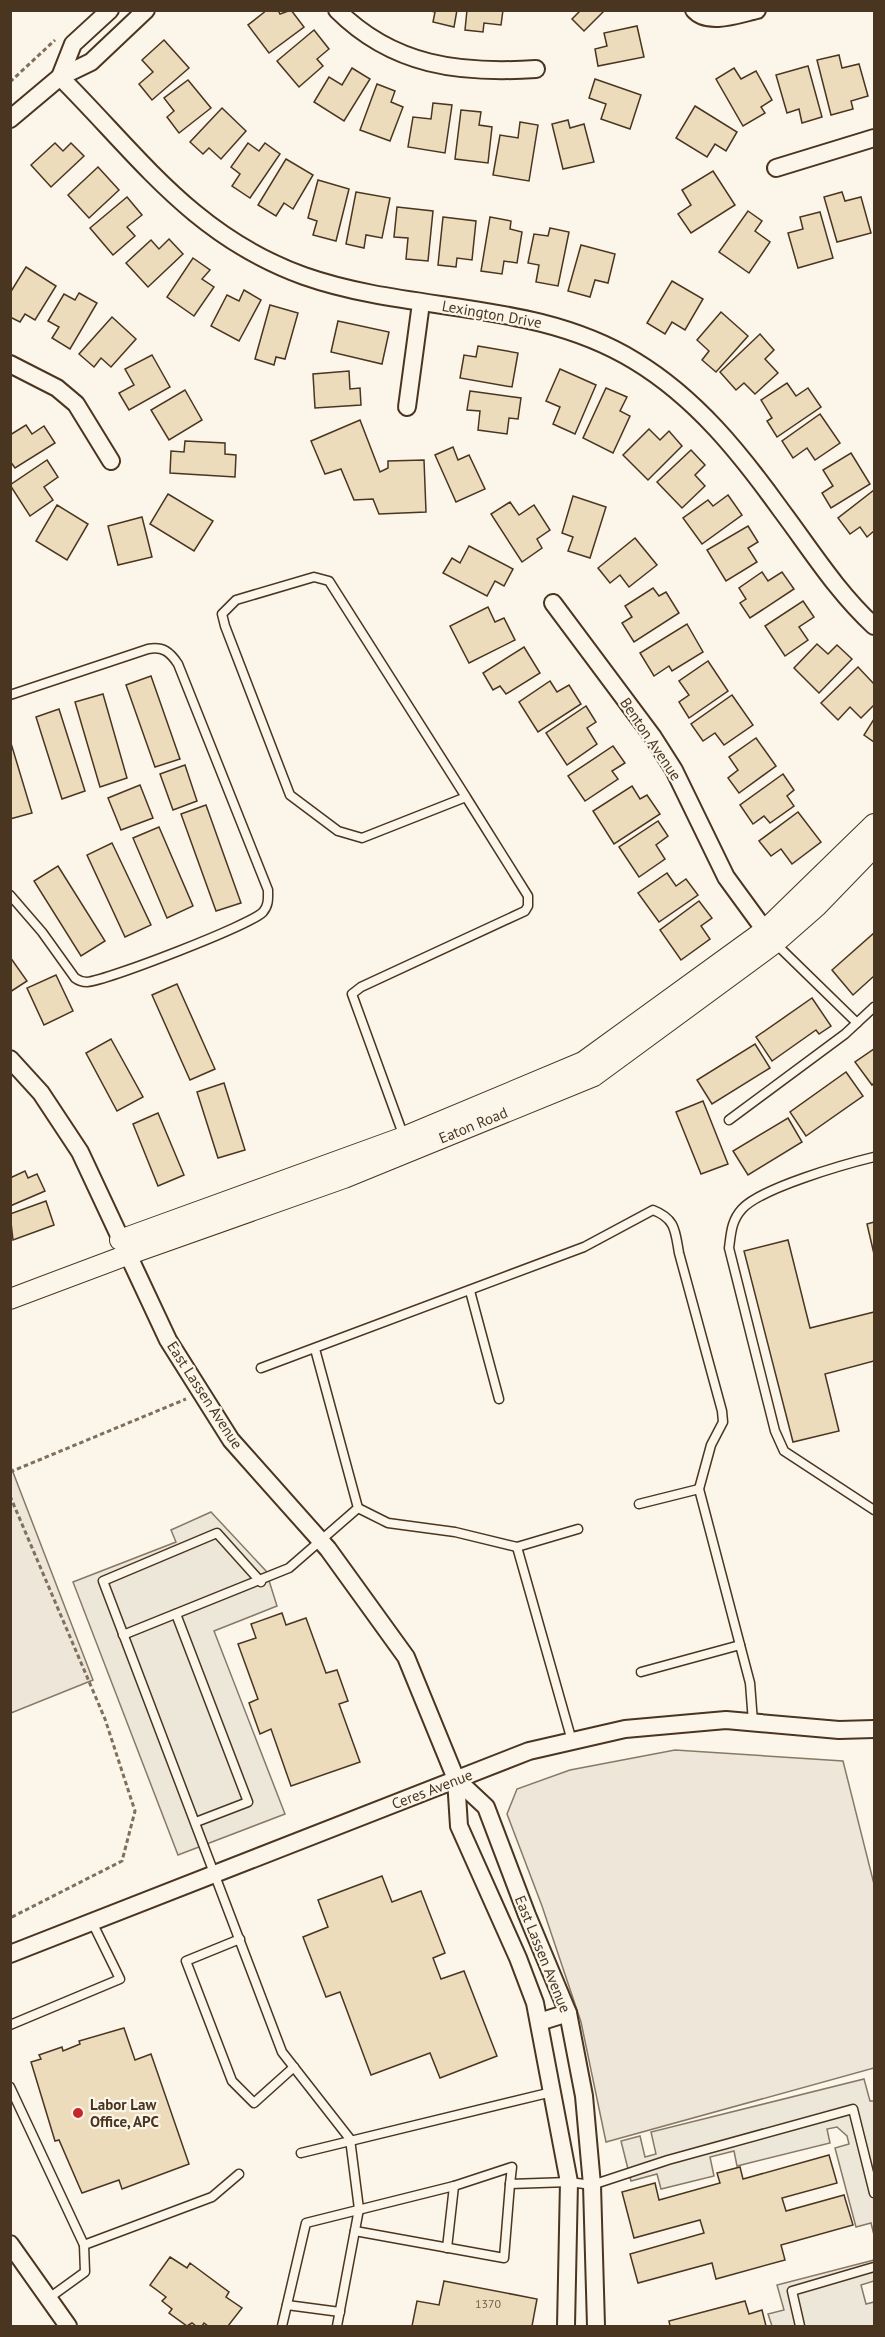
<svg xmlns="http://www.w3.org/2000/svg" width="885" height="2337" font-family="'PT Sans',sans-serif">
<rect width="100%" height="100%" fill="#fbf6e9"/>
<g fill="#ede6d9" stroke="#887966" stroke-width="1.5">
<polygon points="11,1467 93,1680 11,1713 10,1713"/>
<polygon points="675,1750 843,1761 874,1884 874,2068 606,2142 581,2022 542,1906 507,1814 517,1789 570,1770"/>
</g>
<g fill="#ede7d9" stroke="#887966" stroke-width="1.5">
<polygon points="211,1512 266,1571 277,1606 214,1631 285,1814 178,1855 73,1582 176,1542 171,1530"/>
<polygon points="864,2079 870,2101 874,2101 874,2235 871,2223 856,2227 835,2148 849,2144 847,2136 837,2127 827,2129 830,2143 737,2166 734,2151 710,2157 714,2176 661,2189 657,2174 631,2181 621,2141 640,2136 645,2157 656,2154 651,2132"/>
<polygon points="874,2260 874,2281 861,2285 866,2304 874,2302 874,2326 772,2326 768,2314 784,2310 777,2285"/>
</g>
<g fill="#ecdcbc" stroke="#4a3520" stroke-width="1.5">
<polygon points="267,10 278,10 280,14 291,10 304,27 269,53 248,25"/>
<polygon points="427,10 457,10 454,27 433,22 435,12"/>
<polygon points="467,10 503,10 501,25 484,23 483,32 465,30"/>
<polygon points="581,10 605,10 584,31 572,19"/>
<polygon points="637,26 644,57 598,66 595,49 607,46 604,33"/>
<polygon points="314,30 329,49 317,59 323,66 299,87 277,61"/>
<polygon points="164,40 189,68 152,100 139,84 153,72 142,60"/>
<polygon points="839,55 842,68 859,64 868,96 851,101 853,109 831,115 817,60"/>
<polygon points="808,66 822,117 802,123 799,109 787,113 776,75"/>
<polygon points="352,68 370,79 344,121 314,102 329,77 342,85"/>
<polygon points="734,68 741,79 756,71 772,100 761,107 765,113 743,126 716,79"/>
<polygon points="595,79 641,95 630,129 601,119 606,104 589,98"/>
<polygon points="188,80 211,108 179,133 167,117 174,111 164,98"/>
<polygon points="377,84 395,91 391,102 403,107 390,141 360,130"/>
<polygon points="433,103 452,105 445,153 408,147 413,117 431,119"/>
<polygon points="695,106 737,132 726,151 715,144 707,157 676,138"/>
<polygon points="222,108 246,131 221,159 209,148 203,154 190,142"/>
<polygon points="461,110 481,112 479,125 492,127 488,163 455,159"/>
<polygon points="568,120 570,128 584,124 594,162 563,169 552,124"/>
<polygon points="520,122 538,125 529,181 493,175 500,135 518,138"/>
<polygon points="55,143 63,151 71,143 84,156 51,187 31,165"/>
<polygon points="248,143 259,151 265,143 280,154 250,198 232,186 240,174 231,167"/>
<polygon points="286,159 313,175 293,209 284,203 276,216 258,205"/>
<polygon points="98,167 119,190 89,218 68,195"/>
<polygon points="713,171 735,205 691,233 678,214 691,205 682,190"/>
<polygon points="318,180 349,189 336,241 313,235 317,221 308,218"/>
<polygon points="356,192 390,198 382,238 366,235 364,248 346,244"/>
<polygon points="842,192 845,201 861,197 871,233 837,242 824,197"/>
<polygon points="127,197 142,215 127,227 135,236 113,255 90,228"/>
<polygon points="397,207 433,211 428,261 406,259 408,238 394,237"/>
<polygon points="748,211 762,221 755,231 770,242 749,273 719,252"/>
<polygon points="820,212 833,258 798,268 788,233 803,229 800,217"/>
<polygon points="443,217 476,221 472,260 457,258 456,267 438,265"/>
<polygon points="490,217 511,221 510,229 522,232 517,263 504,261 502,274 481,271"/>
<polygon points="550,228 569,232 558,286 536,282 539,265 528,263 534,234 548,236"/>
<polygon points="169,239 183,254 148,287 126,263 151,240 159,249"/>
<polygon points="581,245 615,254 608,283 595,280 590,297 568,291"/>
<polygon points="193,258 210,270 202,279 214,287 194,316 167,297"/>
<polygon points="26,267 56,286 35,320 25,314 20,322 10,317 10,293"/>
<polygon points="672,281 703,299 685,330 672,322 665,334 647,323"/>
<polygon points="244,290 261,300 239,341 211,326 227,295 239,301"/>
<polygon points="79,293 97,303 70,349 52,338 59,327 48,321 64,294 75,300"/>
<polygon points="270,305 298,313 285,359 276,357 274,365 255,359"/>
<polygon points="721,312 748,336 716,372 702,360 709,351 697,340"/>
<polygon points="112,317 136,339 111,367 101,358 94,367 79,354"/>
<polygon points="338,321 389,332 382,364 331,352"/>
<polygon points="760,334 774,350 765,359 778,373 755,394 744,383 736,390 720,372"/>
<polygon points="478,346 518,353 512,387 460,378 464,355 476,357"/>
<polygon points="152,355 170,387 129,410 119,393 134,385 125,369"/>
<polygon points="560,369 596,385 575,434 553,424 560,407 546,401"/>
<polygon points="349,371 350,389 360,388 361,405 315,408 313,374"/>
<polygon points="787,383 796,396 808,388 821,407 777,437 767,421 772,418 761,400"/>
<polygon points="606,388 627,397 620,411 630,416 613,453 583,438"/>
<polygon points="185,390 202,420 169,440 151,410"/>
<polygon points="470,391 521,398 518,419 509,418 507,434 478,430 480,411 467,410"/>
<polygon points="820,414 840,443 815,460 807,448 793,458 782,441"/>
<polygon points="360,420 380,472 388,468 388,461 424,460 426,512 379,514 373,499 354,500 341,469 325,474 311,441"/>
<polygon points="26,425 32,434 44,426 55,443 15,468 10,461 10,435"/>
<polygon points="649,429 660,440 669,431 682,446 648,480 623,455"/>
<polygon points="185,441 225,443 225,454 236,455 235,477 170,473 171,451 184,452"/>
<polygon points="453,447 458,460 469,455 485,489 456,502 435,455"/>
<polygon points="691,450 705,465 695,475 705,486 682,508 657,482"/>
<polygon points="851,453 870,484 831,508 822,493 833,486 823,470"/>
<polygon points="47,460 58,477 44,487 53,500 30,516 10,485"/>
<polygon points="874,490 874,531 867,537 860,527 850,534 838,518"/>
<polygon points="168,494 213,521 194,551 150,524"/>
<polygon points="728,495 742,515 702,544 683,518 708,500 713,506"/>
<polygon points="573,496 606,507 590,558 568,551 573,537 562,533"/>
<polygon points="510,502 519,515 534,505 550,530 537,539 542,548 522,562 491,514"/>
<polygon points="57,505 88,524 67,560 36,541"/>
<polygon points="142,517 152,557 118,565 108,526"/>
<polygon points="748,526 758,542 748,548 757,562 726,581 707,550"/>
<polygon points="635,538 657,565 629,587 620,575 610,583 598,568"/>
<polygon points="469,546 513,569 504,586 495,581 487,596 443,573 452,558 460,563"/>
<polygon points="762,572 768,581 782,572 794,589 750,618 740,603 746,599 739,588"/>
<polygon points="653,588 659,596 666,592 679,613 634,642 622,623 632,617 625,606"/>
<polygon points="803,601 814,617 799,627 808,640 785,656 765,626"/>
<polygon points="488,607 495,622 504,618 515,640 469,663 450,626"/>
<polygon points="687,624 703,652 672,671 669,666 654,676 640,653"/>
<polygon points="817,644 828,654 837,645 852,659 819,693 794,668"/>
<polygon points="524,647 540,673 506,694 500,686 493,690 483,673"/>
<polygon points="708,661 728,691 689,718 679,702 689,695 679,681"/>
<polygon points="858,667 874,684 874,705 861,718 850,707 838,720 821,703"/>
<polygon points="151,676 180,759 155,767 126,685"/>
<polygon points="550,681 557,692 569,685 581,704 538,732 519,702"/>
<polygon points="103,694 127,778 100,787 75,702"/>
<polygon points="732,695 753,725 724,745 715,733 703,741 691,724"/>
<polygon points="586,706 596,722 587,728 597,744 567,765 546,733"/>
<polygon points="59,709 85,791 62,799 36,717"/>
<polygon points="874,719 874,742 864,735"/>
<polygon points="756,738 776,766 739,793 728,778 738,770 729,757"/>
<polygon points="10,740 32,813 10,819"/>
<polygon points="613,746 625,763 612,771 618,779 585,801 568,776"/>
<polygon points="185,765 197,801 173,810 160,774"/>
<polygon points="783,774 794,790 787,796 794,806 770,823 764,816 753,824 740,805"/>
<polygon points="140,785 153,818 121,830 108,798"/>
<polygon points="632,786 640,799 647,795 660,814 614,844 593,811"/>
<polygon points="206,805 241,903 216,911 181,814"/>
<polygon points="798,812 821,842 792,864 781,849 771,856 759,841"/>
<polygon points="658,821 668,836 656,845 665,859 639,877 619,847"/>
<polygon points="159,827 193,906 167,918 133,838"/>
<polygon points="112,843 151,925 125,937 87,855"/>
<polygon points="58,866 105,941 81,956 34,881"/>
<polygon points="667,873 676,886 686,879 698,895 659,922 638,893"/>
<polygon points="699,901 712,918 701,926 710,939 681,960 660,930"/>
<polygon points="874,933 874,976 853,995 832,970"/>
<polygon points="10,957 27,981 10,992"/>
<polygon points="56,975 73,1011 44,1025 27,988"/>
<polygon points="177,984 215,1069 190,1080 152,995"/>
<polygon points="812,998 831,1026 819,1034 816,1030 772,1061 756,1037"/>
<polygon points="111,1039 143,1097 117,1111 86,1053"/>
<polygon points="755,1044 770,1068 712,1104 697,1080"/>
<polygon points="874,1049 874,1083 872,1085 855,1062"/>
<polygon points="846,1072 863,1096 806,1136 790,1112"/>
<polygon points="224,1083 245,1150 218,1158 197,1092"/>
<polygon points="703,1101 728,1164 701,1174 676,1112"/>
<polygon points="158,1113 184,1175 158,1186 133,1124"/>
<polygon points="788,1118 802,1142 748,1175 733,1151"/>
<polygon points="25,1171 28,1178 37,1174 45,1191 10,1206 10,1178"/>
<polygon points="46,1201 54,1225 13,1240 10,1214"/>
<polygon points="874,1222 874,1254 867,1224"/>
<polygon points="788,1240 810,1328 874,1312 874,1361 825,1374 839,1431 793,1442 744,1251"/>
<polygon points="282,1613 286,1625 306,1618 326,1673 337,1670 348,1701 339,1704 360,1762 291,1786 271,1729 260,1734 249,1703 258,1699 238,1644 256,1638 251,1624"/>
<polygon points="382,1876 392,1902 421,1891 445,1953 433,1958 441,1979 464,1971 497,2056 440,2078 430,2053 371,2075 340,1992 326,1997 303,1937 328,1927 318,1900"/>
<polygon points="124,2028 135,2060 151,2054 189,2164 122,2189 119,2180 82,2193 59,2140 55,2141 31,2062 41,2059 39,2055 62,2047 63,2051 80,2044 79,2041"/>
<polygon points="829,2155 837,2183 782,2198 786,2211 844,2195 853,2225 781,2245 785,2260 716,2279 712,2263 638,2283 630,2254 704,2233 700,2220 634,2238 622,2192 655,2183 659,2200 720,2183 717,2173 740,2167 743,2179"/>
<polygon points="170,2257 187,2268 190,2263 229,2292 226,2297 242,2308 228,2326 208,2326 204,2323 202,2326 196,2326 192,2323 187,2326 169,2313 172,2309 162,2301 166,2297 150,2285"/>
<polygon points="444,2281 537,2299 532,2326 412,2326 417,2301 439,2305"/>
<polygon points="745,2301 749,2314 762,2310 766,2326 670,2326 669,2321"/>
</g>
<g fill="none" stroke-linecap="round" stroke-linejoin="round">
<g stroke="#4a3520" stroke-width="11">
<g id="service">
<path d="M10,695L148,649C163,646 170,652 178,664L268,890C268,898 269,905 263,912C251,925 108,980 87,982C82,982 79,981 75,978L42,932L10,895"/>
<polyline points="775,943 857,1023"/>
<polyline points="729,1120 845,1034 874,1007"/>
<polyline points="404,1137 352,994 361,987 525,911 528,906 528,896 466,797 362,838 338,831 290,795 225,626 222,614 236,600 314,577 329,581 466,797"/>
<path d="M874,1157C845,1164 761,1188 742,1209C731,1221 731,1234 729,1248L775,1431L784,1451L874,1510"/>
<polyline points="470,1291 499,1399"/>
<path d="M261,1368L584,1247L653,1210C676,1219 675,1231 679,1253L722,1411L723,1422L711,1445L699,1489L750,1683L753,1722"/>
<polyline points="639,1504 699,1489"/>
<polyline points="358,1508 388,1523 455,1532 517,1547 578,1529"/>
<polyline points="517,1547 572,1741"/>
<polyline points="261,1582 217,1533 103,1581 282,2052 350,2139 359,2209 337,2326"/>
<polyline points="176,1614 248,1802 196,1822"/>
<polyline points="123,1635 289,1568 358,1508 315,1349"/>
<polyline points="641,1672 740,1645"/>
<polyline points="240,1939 186,1961 232,2081 254,2103 294,2067"/>
<polyline points="10,2025 120,1979 92,1922"/>
<polyline points="10,2087 84,2245 85,2272 49,2298"/>
<polyline points="301,2153 552,2092"/>
<polyline points="355,2231 504,2258 510,2184"/>
<polyline points="84,2245 212,2197 239,2174"/>
<polyline points="447,2248 454,2186"/>
<polyline points="287,2305 340,2312"/>
<polyline points="282,2326 306,2223 454,2186 512,2167 510,2184 569,2182 592,2185 668,2160 853,2109 874,2193"/>
<polyline points="800,2326 792,2291 874,2267"/>
</g>
</g>
<g stroke="#4a3520" stroke-width="20">
<g id="minor">
<path d="M337,10C393,66 460,74 536,69"/>
<path d="M694,10C708,26 739,14 757,10"/>
<path d="M60,77C139,156 193,236 304,276C412,314 534,299 635,361C696,398 740,453 781,510C811,550 837,592 874,626"/>
<polyline points="60,77 73,44 110,10"/>
<polyline points="10,119 60,77 91,62 146,10"/>
<polyline points="776,168 874,138"/>
<polyline points="10,364 57,388 76,404 111,461"/>
<polyline points="407,407 421,303"/>
<polyline points="553,603 653,737 674,770 726,877 772,940"/>
<polyline points="10,1059 41,1093 80,1152 168,1340 231,1440 328,1549 406,1657 456,1779 459,1826 518,1958 535,2003 569,2182 566,2326"/>
<polyline points="456,1779 486,1807 527,1915 568,2013 584,2096 592,2185 596,2326"/>
<polyline points="10,1954 529,1751 625,1729 726,1720 839,1730 874,1729"/>
<polyline points="539,2022 568,2013"/>
<polyline points="10,2244 68,2326"/>
</g>
</g>
<g stroke="#4a3520" stroke-width="22">
<g id="tertiary">
<polyline points="120,1240 404,1137 583,1062 765,930 874,824"/>
<polyline points="10,1299 127,1255 344,1178 594,1076 775,943 816,907 874,847"/>
</g>
</g>
<g stroke="#7f6f5c" stroke-width="3" stroke-dasharray="4.5 3" stroke-linecap="butt">
<polyline points="10,82 55,40"/>
<polyline points="10,1472 186,1399"/>
<polyline points="10,1496 105,1719 135,1811 122,1861 10,1918"/>
</g>
<use href="#service" stroke="#fbf6e9" stroke-width="8"/>
<use href="#minor" stroke="#fbf6e9" stroke-width="16"/>
<use href="#tertiary" stroke="#fbf6e9" stroke-width="20"/>
</g>
<circle fill="#c62828" stroke="#fbf6e9" stroke-width="2" cx="78" cy="2113" r="6"/>
<g text-anchor="middle" dominant-baseline="central" stroke-width="4.5" stroke-linejoin="round" paint-order="stroke">
<g font-size="12" fill="#725f47">
<text x="488" y="2303">1370</text>
</g>
<g font-size="15" fill="#4a3520" stroke="#fbf6e9">
<text transform="translate(492 314) rotate(10)">Lexington Drive</text>
<text transform="translate(651 739) rotate(56)">Benton Avenue</text>
<text transform="translate(473 1125) rotate(-22)">Eaton Road</text>
<text transform="translate(205 1395) rotate(57)">East Lassen Avenue</text>
<text transform="translate(432 1789) rotate(-21)">Ceres Avenue</text>
<text transform="translate(543 1954) rotate(68)">East Lassen Avenue</text>
</g>
<g font-size="15" font-weight="bold" fill="#4a3520" stroke="#fbf6e9" text-anchor="start">
<text x="90" y="2104">Labor Law<tspan x="90" dy="17">Office, APC</tspan></text>
</g>
</g>
<rect width="885" height="2337" fill="none" stroke="#4a3520" stroke-width="24"/>
</svg>
